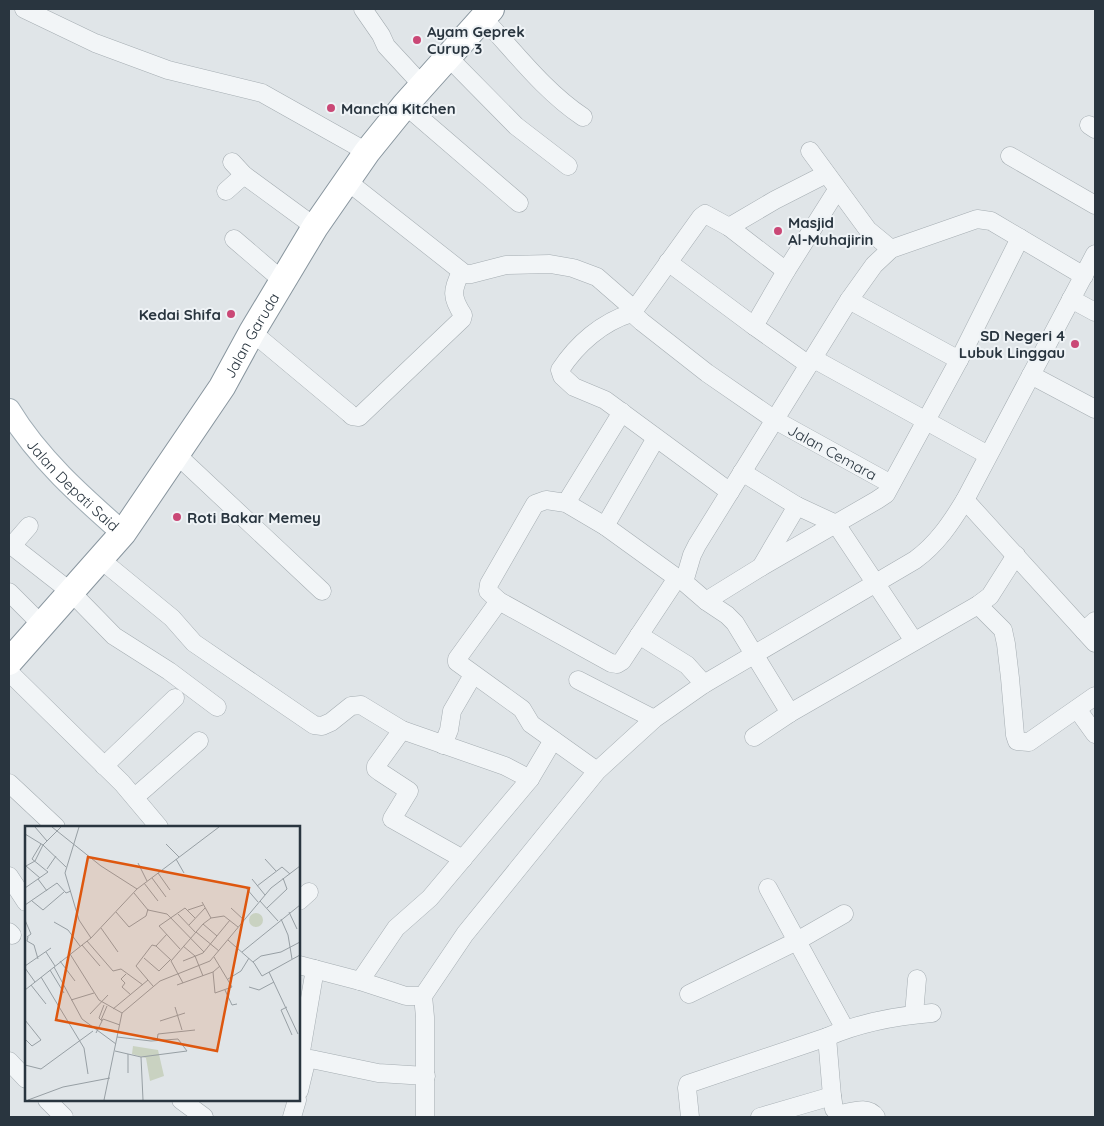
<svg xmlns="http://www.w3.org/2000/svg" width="1104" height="1126" font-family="Quicksand,sans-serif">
<rect width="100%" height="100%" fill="#e0e5e8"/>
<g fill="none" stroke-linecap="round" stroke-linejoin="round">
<g stroke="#a5adb2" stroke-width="19">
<g id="minor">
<polyline points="24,9 95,43 168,70 262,93 367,152"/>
<polyline points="363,9 381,35 386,46 423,86"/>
<path d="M483,18C515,52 544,91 583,117"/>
<polyline points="448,57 516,126 568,166"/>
<polyline points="405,105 519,203"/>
<polyline points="1089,125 1095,129"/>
<polyline points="810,151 868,230 891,249"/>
<polyline points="1010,156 1095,205"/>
<polyline points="232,162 244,175 315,227"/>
<path id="s1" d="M347,181L465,274H471L506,265L550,264L573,268L597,277L628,304L632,313L642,322L707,373L775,420L891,484"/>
<polyline points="226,191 244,175"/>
<polyline points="729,227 775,200 826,174"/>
<polyline points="234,239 283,281"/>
<polyline points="668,262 754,326 809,365"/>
<polyline points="1071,299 1095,312"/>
<polyline points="849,300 959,360"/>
<polyline points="754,326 786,271 837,190"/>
<path d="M252,332L349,413L352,416L359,417L462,319L463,315C451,297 452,290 461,272"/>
<polyline points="814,359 988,455"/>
<polyline points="1031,375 1095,409"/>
<polyline points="176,454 322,591"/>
<polyline points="742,472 797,506 836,524 914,641"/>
<path d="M730,492L605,400L574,387L562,376L560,370C577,344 602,322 632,313L701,217L705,214L729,227L786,271"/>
<polyline points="965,500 1095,643"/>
<polyline points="566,503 622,412"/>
<polyline points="29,526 16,541 16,549 71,592 114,636 169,671 217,707"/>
<polyline points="605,526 656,438"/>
<polyline points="100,559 172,618 194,643 314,725 322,726 331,722 351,706 361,705 402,730 505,766 530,779"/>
<polyline points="761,567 877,500 886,494 959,360 1020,238"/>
<polyline points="677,578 622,661 617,664 611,663 499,601 488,591 489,584 535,504 546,500 566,503 605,526 677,578 684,582"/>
<polyline points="9,592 42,625"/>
<polyline points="499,601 457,659 457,662 522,709 531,724 597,771"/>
<polyline points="706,601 761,567 797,506"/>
<polyline points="978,605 1003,630 1006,644 1010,678 1015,735 1017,741 1029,742 1095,696"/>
<polyline points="1084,631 1095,621"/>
<polyline points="639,635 687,665 704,684"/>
<polyline points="9,672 122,783 159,827"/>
<polyline points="578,680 654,719"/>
<polyline points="1077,709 1095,734"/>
<polyline points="790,713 735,623 727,615 706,601 684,582 692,555 697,545 849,300 874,265 891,249 977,219 991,221 1084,276"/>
<polyline points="402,730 376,766 376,769 380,772 409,791 392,819 463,859"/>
<polyline points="754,737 790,713 978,605 990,596 1016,555"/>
<polyline points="443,745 449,730 452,711 473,675"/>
<polyline points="104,766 175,698"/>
<polyline points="9,783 56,827"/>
<polyline points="135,797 199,741"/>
<polyline points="9,876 26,902"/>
<polyline points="768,888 845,1029"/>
<polyline points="299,901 309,892"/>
<polyline points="9,932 12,935"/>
<polyline points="299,965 360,981 406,996 423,996"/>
<polyline points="360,981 396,928 430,898 530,779 553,740"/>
<polyline points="689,994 797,941 844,914"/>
<polyline points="914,1014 917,979"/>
<path d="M827,1037L832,1096L834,1109L840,1114C852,1112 868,1105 876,1117"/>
<polyline points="9,1061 26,1079"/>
<polyline points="299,1063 315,969"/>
<polyline points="299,1091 306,1062 308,1060 311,1059 378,1073 426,1076"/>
<polyline points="47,1100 64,1117"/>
<polyline points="181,1100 204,1117"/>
<polyline points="292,1117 297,1100"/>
<path d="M425,1117V1017L423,996L465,934L597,771L654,719L704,684L915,560C937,544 951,523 965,500L1095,254"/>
<path d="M690,1117L687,1088L688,1084L827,1037C861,1022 895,1016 932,1013"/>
<polyline points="760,1117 832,1096"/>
</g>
</g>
<g stroke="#9facb4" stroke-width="24">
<g id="major">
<path id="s2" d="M9,410C38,458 81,496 123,533"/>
</g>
</g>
<g stroke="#88959e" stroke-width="28">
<g id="highway">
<path id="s3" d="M9,662L123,533L222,387L252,332L315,227L367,152L405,105L491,9"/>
</g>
</g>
<use href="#minor" stroke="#f2f5f7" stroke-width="18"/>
<use href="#major" stroke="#fff" stroke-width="22"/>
<use href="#highway" stroke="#fff" stroke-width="26"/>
</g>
<g fill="#ca4876" stroke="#eff3f6" stroke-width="2">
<circle cx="417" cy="40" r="5"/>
<circle cx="331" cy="108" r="5"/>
<circle cx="778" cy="231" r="5"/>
<circle cx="231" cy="314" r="5"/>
<circle cx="1075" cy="344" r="5"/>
<circle cx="177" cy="517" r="5"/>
</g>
<g text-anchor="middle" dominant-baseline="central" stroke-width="4" stroke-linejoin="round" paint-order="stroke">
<g font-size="15" font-weight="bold" fill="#29353f" stroke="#eff3f6" text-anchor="start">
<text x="427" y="31">Ayam Geprek<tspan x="427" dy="17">Curup 3</tspan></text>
<text x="341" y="108">Mancha Kitchen</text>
<text x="788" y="222">Masjid<tspan x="788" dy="17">Al-Muhajirin</tspan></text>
<text x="221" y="314" text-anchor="end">Kedai Shifa</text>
<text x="1065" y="335" text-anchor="end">SD Negeri 4<tspan x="1065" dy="17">Lubuk Linggau</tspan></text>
<text x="187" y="517">Roti Bakar Memey</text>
</g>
<g font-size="15" fill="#29353f" stroke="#eff3f6">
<text stroke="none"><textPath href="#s3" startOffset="408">Jalan Garuda</textPath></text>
<text stroke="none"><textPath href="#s1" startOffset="581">Jalan Cemara</textPath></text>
<text stroke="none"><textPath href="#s2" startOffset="99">Jalan Depati Said</textPath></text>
</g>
</g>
<g transform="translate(25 826)">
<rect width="275" height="275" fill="#e0e5e8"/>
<path d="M224 94a7 7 0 1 1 14 0a7 7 0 1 1-14 0ZM108,220L133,224L139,250L125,255L121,232L107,228Z" fill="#c9d2c1"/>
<path fill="none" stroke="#979fa4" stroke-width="1" d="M10,1L22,15M27,1L76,40L112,63M54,1L40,47L54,94L66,112M0,8L18,19L41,41M141,18L154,31M151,33L159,47M240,33L251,45M113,37L122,55M22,43L31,30M133,47L145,64M15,52L1,40L10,35L18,19L36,1M127,52L141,71M13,53L22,65M227,53L240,69M119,57L133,75M232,60L257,41L265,48M0,62L23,46L7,33L16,18M221,62L233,76M109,67L123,84L142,88L179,126M7,75L18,84L39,66M235,75L253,95M177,76L186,92M0,79L32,57L41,67L46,65M206,82L219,94M242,82L262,63L258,52M163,84L178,79M91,86L104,101L121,90L123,83M264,86L272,103M153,88L171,107M256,93L263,109L267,133M0,94L6,108L2,111M29,96L43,104L55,120M178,98L192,110M164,99L180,82M76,102L93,126M171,106L194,125M3,111L2,115L9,119L13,133M203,114L229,137L237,150L275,129M62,115L88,145L96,143L118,159M57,119L75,140M131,120L146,134M158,120L170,130L178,150M155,123L134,100L160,82L170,92M21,126L30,140M217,126L275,79M45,128L74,174L97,187M119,132L134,145L145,134M35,135L50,155M158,135L178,127L205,94M228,136L236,130L256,126L275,116M0,140L26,122M29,141L57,193L91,218M0,142L10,156M25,144L39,167M188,146L190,167L207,161L189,131M244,146L273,208M101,148L96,153L100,157L97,161L106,169M16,151L59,222L63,248M203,153L216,145L224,132M158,157L146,135L178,98L186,92L199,90L213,101M6,159L21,178M152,159L188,146L195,140M128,160L111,140L127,119L131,120L142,108M224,161L234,164L249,156M0,164L66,112L112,63L194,1M200,164L207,179L212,178M46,174L69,167M150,181L157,204M262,181L256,184L267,209M88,183L123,154M65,188L83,169M0,194L16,214L7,220L0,213M76,194L82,180M77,195L74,192L79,179M135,195L160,187M71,207L78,193L95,199M132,215L133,208L170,204M90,225L116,231L162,225L153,213L126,215L92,211M116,231L118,274M0,239L16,243L68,205M103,247V228M3,274L38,261L85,252M79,274L97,187L135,155L185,135L246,62L275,40"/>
<path fill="#de570f" fill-opacity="0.15" stroke="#de570f" stroke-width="2.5" d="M63,31L224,62L192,225L31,194Z"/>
<rect width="275" height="275" fill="none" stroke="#29353f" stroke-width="2.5"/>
</g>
<rect width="1104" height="1126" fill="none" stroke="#29353f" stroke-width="20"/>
</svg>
